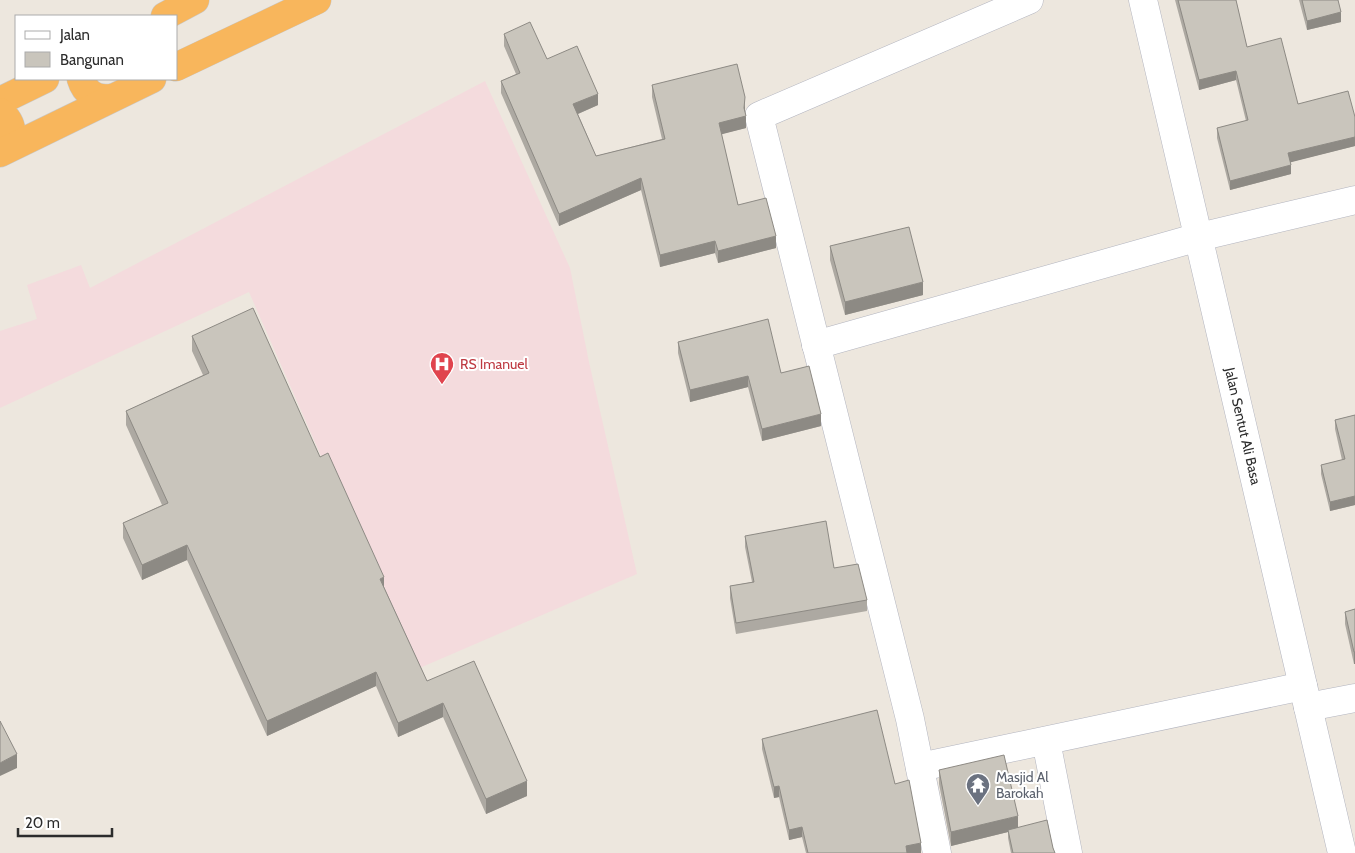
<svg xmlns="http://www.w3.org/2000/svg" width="1355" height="853" font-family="Cabin,sans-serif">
<rect width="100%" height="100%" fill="#ede7de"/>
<polygon fill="#f4dbdd" points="485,81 570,268 589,362 637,574 415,670 249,292 0,408 0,331 37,319 27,285 81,265 90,288"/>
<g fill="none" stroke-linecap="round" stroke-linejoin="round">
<g stroke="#b2b4bf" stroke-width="29">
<g id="minor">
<polyline points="816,345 1199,237 1355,200"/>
<polyline points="1046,741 1068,853"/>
<polyline points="920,767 1303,686"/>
<polyline points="937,853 910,719 759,116 1029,0"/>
</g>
</g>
<g stroke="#b2b4bf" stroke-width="29">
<g id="tertiary">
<polyline points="1143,0 1342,853"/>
<polyline points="1308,707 1355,698"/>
</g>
</g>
<g stroke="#c8c8c8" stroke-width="29">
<g id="trunk">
<polyline points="165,16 195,0"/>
<polyline points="176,67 317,0"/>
<path d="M81,79C85,93 96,100 110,98"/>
<polyline points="0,101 45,79"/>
<path d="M0,112C14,123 15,138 3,151"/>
<polyline points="0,153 152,79"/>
</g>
</g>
<use href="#minor" stroke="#fff" stroke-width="28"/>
<use href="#tertiary" stroke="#fff" stroke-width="28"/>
<use href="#trunk" stroke="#f8b65c" stroke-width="28"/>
</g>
<g fill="#ada9a2">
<polygon points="1175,0 1236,0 1247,47 1298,104 1355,117 1355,146 1290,162 1291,174 1230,190 1217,138 1217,128 1246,121 1236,80 1199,90"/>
<polygon points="1299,0 1338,0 1341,22 1307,30"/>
<polygon points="504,34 547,59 598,105 578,114 596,156 662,139 652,97 652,85 745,109 746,128 721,134 738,205 776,248 718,263 715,253 660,267 641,190 559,226 501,93 501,81 516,74 504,46"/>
<polygon points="830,246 923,295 845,315 830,260"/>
<polygon points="192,336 320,457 384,587 427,681 527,796 486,814 443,717 398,737 376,686 267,736 187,560 142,580 123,538 123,523 162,505 126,425 126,411 203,375 192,351"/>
<polygon points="678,342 781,373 821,426 762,441 748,387 690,402 678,353"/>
<polygon points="1355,415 1355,505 1330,511 1321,474 1321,465 1342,460 1335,429 1335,420"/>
<polygon points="745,536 834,568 867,600 867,611 736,634 730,598 730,586 752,582 745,547"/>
<polygon points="1355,609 1354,664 1345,624 1345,612"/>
<polygon points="762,739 895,784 921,853 806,853 802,837 789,840 779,797 774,798 762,749"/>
<polygon points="939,770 1018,827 1053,848 1055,853 1011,853 1008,838 1008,832 951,846 939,784"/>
</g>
<g fill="#8d8a84">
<polygon points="1341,12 1341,22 1307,30 1307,21"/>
<polygon points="1236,71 1236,80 1199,90 1199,80"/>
<polygon points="598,94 598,105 573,116 573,104"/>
<polygon points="745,97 745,109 744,117 746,116 746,128 719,135 719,123 744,108"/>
<polygon points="1355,137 1355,146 1288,163 1288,153"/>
<polygon points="1291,165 1291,174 1230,190 1230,181"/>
<polygon points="641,178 641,190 559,226 559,214"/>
<polygon points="776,236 776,248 718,263 718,251"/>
<polygon points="715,241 715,253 660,267 660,255"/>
<polygon points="923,282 923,295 845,315 845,302"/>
<polygon points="748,376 748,387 690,402 690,390"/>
<polygon points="821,414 821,426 762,441 762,429"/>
<polygon points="1355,496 1355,505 1330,511 1330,502"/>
<polygon points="187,545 187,560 142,580 142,565"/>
<polygon points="384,577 384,592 380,579"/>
<rect x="1354" y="652" width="1" height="12"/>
<polygon points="376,672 376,686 267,736 267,721"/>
<polygon points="443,703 443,717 398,737 398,723"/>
<polygon points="17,754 17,768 0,776 0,763"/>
<polygon points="527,781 527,796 486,814 486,799"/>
<polygon points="779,786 779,797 774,798 774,787"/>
<polygon points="1018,816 1018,830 1008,830 1008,832 951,846 951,832"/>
<polygon points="802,827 802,837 789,840 789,830"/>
<polygon points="921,843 921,853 906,853 906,846"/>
</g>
<g fill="#c9c5bc" stroke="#8d8a84">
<polygon points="1178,0 1236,0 1247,47 1281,38 1298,104 1348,91 1355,117 1355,137 1288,153 1291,165 1230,181 1217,128 1248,120 1236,71 1199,80"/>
<polygon points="1302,0 1338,0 1341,12 1307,21"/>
<polygon points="530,22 547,59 577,46 598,94 573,104 596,156 665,139 652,85 737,64 745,97 744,108 746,116 719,123 738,205 766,198 776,236 718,251 715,241 660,255 641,178 559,214 501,81 520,73 504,34"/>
<polygon points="909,227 923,282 845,302 830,246"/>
<polygon points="253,308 320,457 328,453 384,577 380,579 427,681 474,661 527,781 486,799 443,703 398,723 376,672 267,721 187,545 142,565 123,523 168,503 126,411 209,373 192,336"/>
<polygon points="768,319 781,373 809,366 821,414 762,429 748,376 690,390 678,342"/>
<polygon points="1355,415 1355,496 1330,502 1321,465 1345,459 1335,420"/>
<polygon points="826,521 834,568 858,564 867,600 736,623 730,586 754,582 745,536"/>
<polygon points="1355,609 1355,652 1354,652 1345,612"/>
<polygon points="877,710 895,784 909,780 921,843 906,846 907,853 808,853 802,827 789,830 779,786 774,787 762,739"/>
<polygon points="0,721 17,754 0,763"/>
<polygon points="1004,755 1018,816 951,832 939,770"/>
<polygon points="1047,820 1053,848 1055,853 1013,853 1008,830"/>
</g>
<defs>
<g id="hospital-pin" transform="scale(1.25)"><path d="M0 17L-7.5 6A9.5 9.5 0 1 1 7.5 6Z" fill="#e0444e" stroke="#fff"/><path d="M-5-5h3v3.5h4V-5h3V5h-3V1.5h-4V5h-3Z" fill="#fff"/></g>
<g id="temple-pin" transform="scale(1.25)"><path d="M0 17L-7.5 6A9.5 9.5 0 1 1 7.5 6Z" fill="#6b7280" stroke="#fff"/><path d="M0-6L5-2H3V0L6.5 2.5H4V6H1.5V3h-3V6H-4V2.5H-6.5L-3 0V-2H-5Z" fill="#fff"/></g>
</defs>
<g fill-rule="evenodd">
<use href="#hospital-pin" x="442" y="364"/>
<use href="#temple-pin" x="978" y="785"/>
</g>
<g text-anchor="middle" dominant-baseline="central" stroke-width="4" stroke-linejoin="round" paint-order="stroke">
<g font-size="14" fill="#be3a42" stroke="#fff" text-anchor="start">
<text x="460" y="364">RS Imanuel</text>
</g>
<g font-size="14" fill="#2c2c2c" stroke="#fff">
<text transform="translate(1243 426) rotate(77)">Jalan Sentut Ali Basa</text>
</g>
<g font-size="14" fill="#5b616d" stroke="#fff" text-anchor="start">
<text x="996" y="777">Masjid Al<tspan x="996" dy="16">Barokah</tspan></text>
</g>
</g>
<rect x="15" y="15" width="162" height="65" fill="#ffffff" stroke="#ababab"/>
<rect x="25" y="31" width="25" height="8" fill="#ffffff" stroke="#ababab"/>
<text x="60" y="40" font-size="15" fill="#2c2c2c">Jalan</text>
<rect x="25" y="52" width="25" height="15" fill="#c9c5bc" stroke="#ababab"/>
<text x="60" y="65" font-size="15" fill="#2c2c2c">Bangunan</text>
<path d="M18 828v8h94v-8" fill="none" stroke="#2c2c2c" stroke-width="2.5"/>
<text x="25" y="828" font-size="15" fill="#2c2c2c" stroke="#ffffff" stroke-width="4" paint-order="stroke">20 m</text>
</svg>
